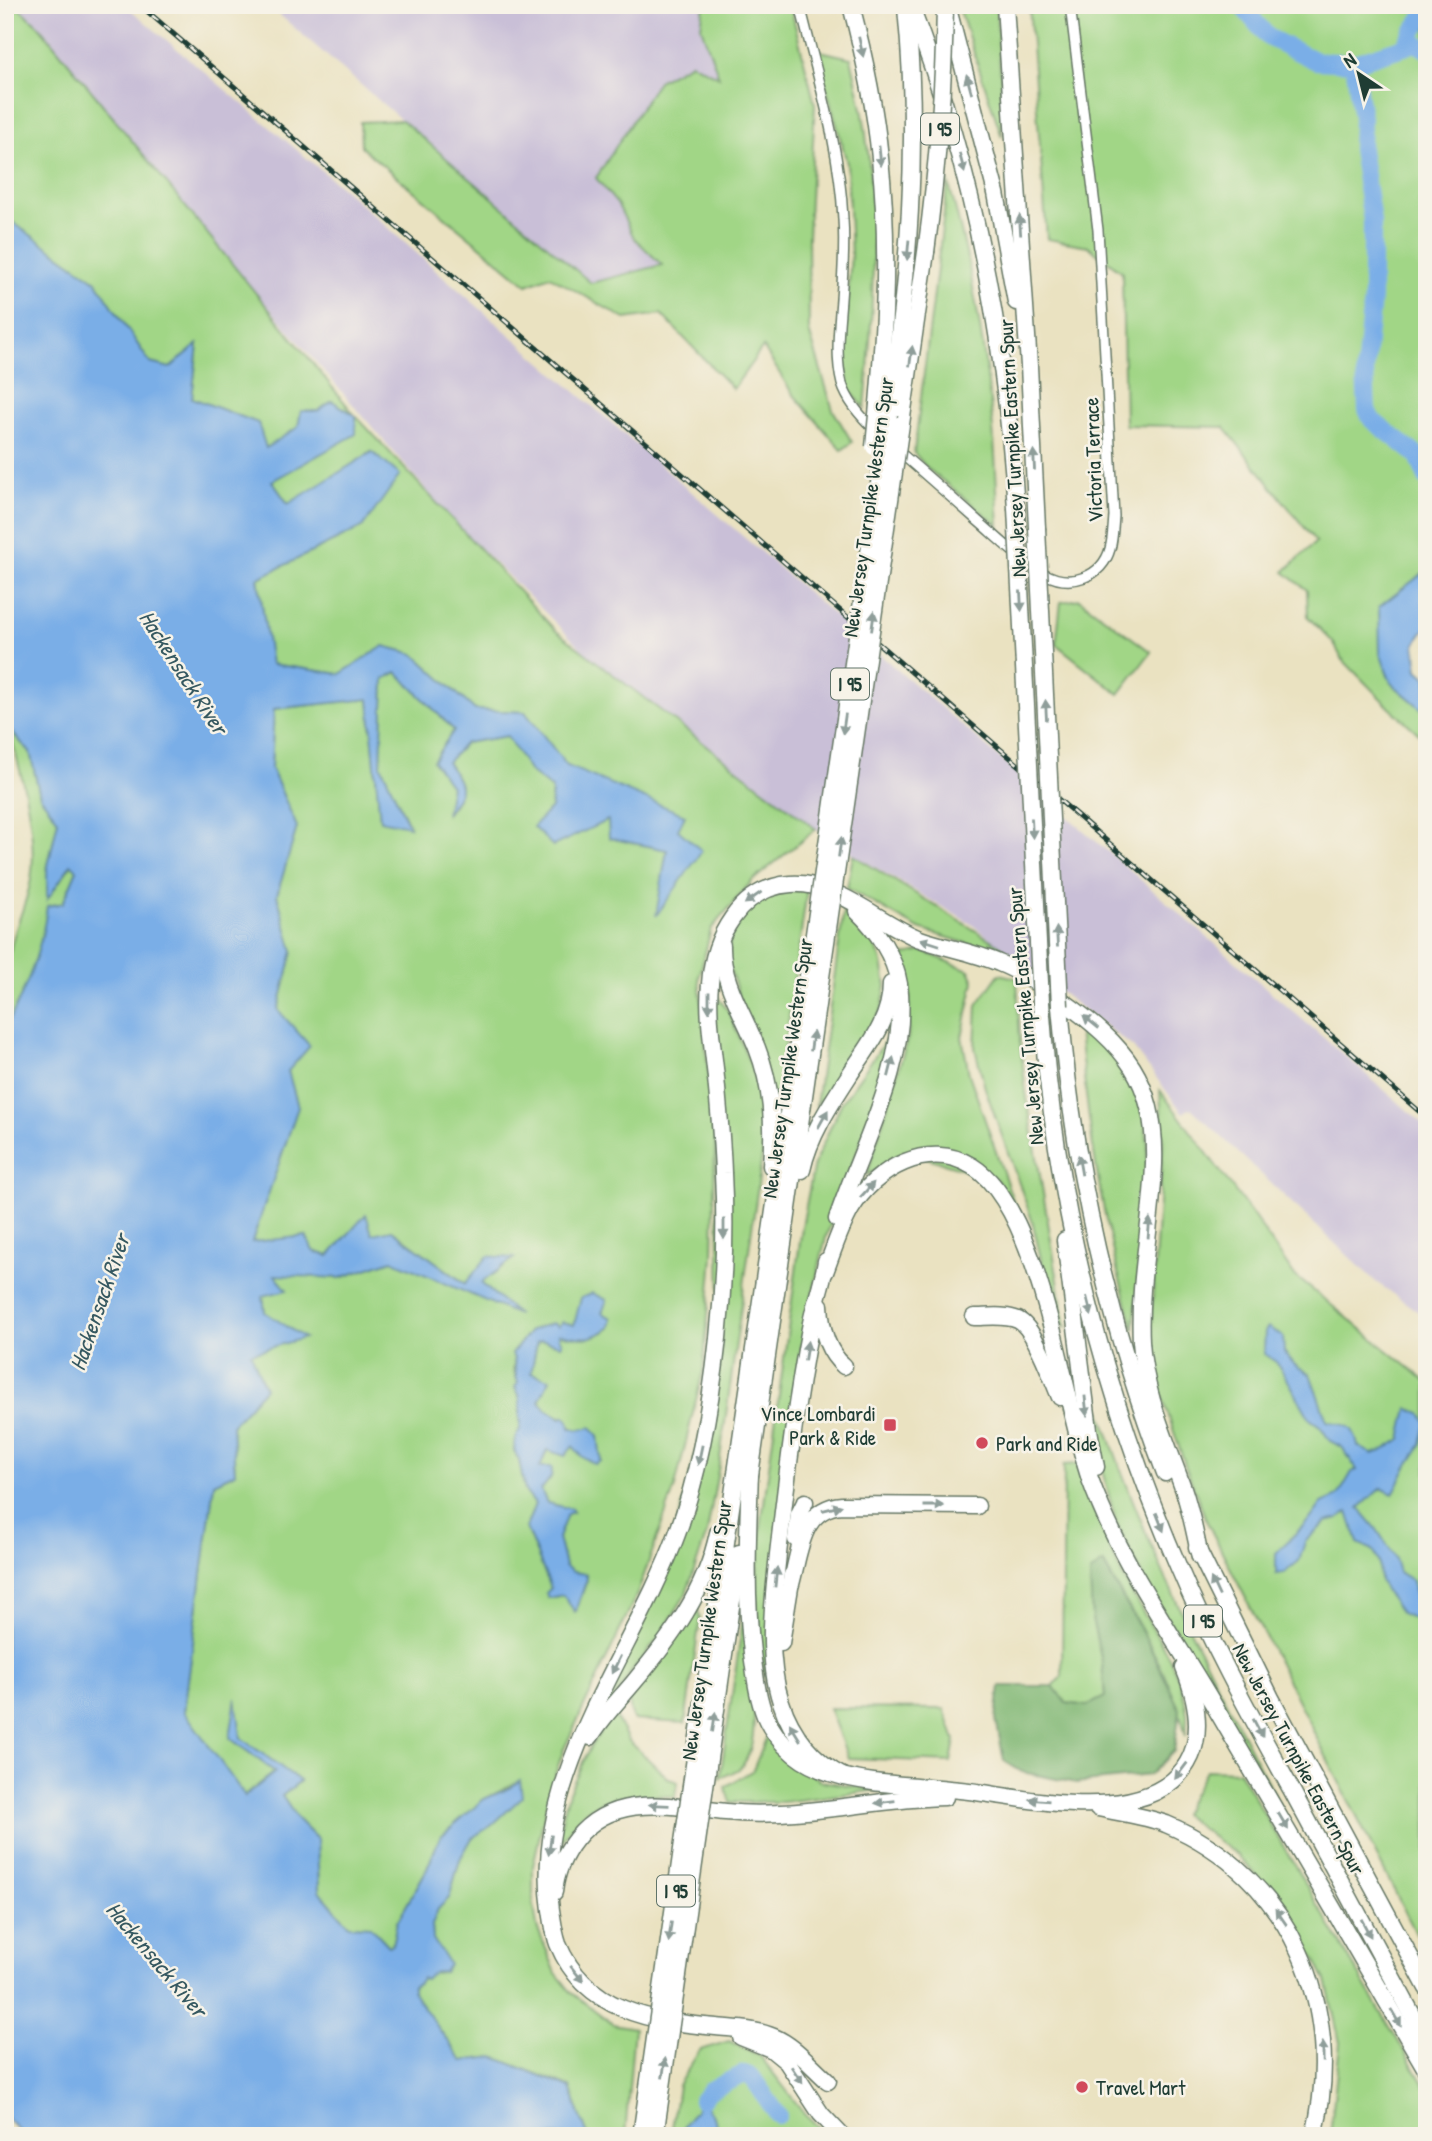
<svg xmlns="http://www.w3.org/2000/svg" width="1432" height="2141" font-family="'Patrick Hand',sans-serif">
<rect width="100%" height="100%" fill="#f7f3e8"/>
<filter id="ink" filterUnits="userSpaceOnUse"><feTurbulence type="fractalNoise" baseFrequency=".0143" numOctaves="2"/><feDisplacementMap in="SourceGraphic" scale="14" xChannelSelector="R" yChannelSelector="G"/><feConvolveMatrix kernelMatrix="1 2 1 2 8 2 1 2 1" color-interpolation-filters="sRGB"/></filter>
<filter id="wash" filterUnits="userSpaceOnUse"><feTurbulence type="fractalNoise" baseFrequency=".00686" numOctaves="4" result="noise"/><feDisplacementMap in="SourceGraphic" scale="28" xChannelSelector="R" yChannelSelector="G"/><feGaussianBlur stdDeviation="1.57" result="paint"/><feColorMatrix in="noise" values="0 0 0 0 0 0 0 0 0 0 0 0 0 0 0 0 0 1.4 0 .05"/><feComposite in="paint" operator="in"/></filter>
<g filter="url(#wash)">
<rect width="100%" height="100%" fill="#eae2c1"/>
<g fill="#c9bfd7">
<polygon points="15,5 125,5 341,187 548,368 1427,1127 1427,1318 1376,1282 1191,1108 1183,1113 1133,1047 971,924 853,854 738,773 611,678 456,524 240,274 38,25"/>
<polygon points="268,5 790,5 663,265 591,283"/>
</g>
<g fill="#a1d686" stroke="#608a5d" stroke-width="2" fill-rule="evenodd">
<polygon points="5,5 15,5 38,25 354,414 332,401 318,411 301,411 298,427 266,449 258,423 192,398 198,345 170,368 150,363 96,281 5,217"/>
<polygon points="704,5 790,5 815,104 808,237 809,331 833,410 852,442 842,450 792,393 763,347 733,389 661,314 625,319 550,276 527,285 361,147 360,122 402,120 591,283 662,265 634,238 618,205 596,178 658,81 691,63 719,77 701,27"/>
<polygon points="958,5 996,5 1001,83 1002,137"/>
<polygon points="1029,5 1427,5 1427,570 1379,608 1391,683 1427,713 1427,741 1389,707 1342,659 1333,642 1308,617 1307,590 1284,572 1316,542 1224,427 1125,425 1122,272 1088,246 1047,239"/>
<path d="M816,50L851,58C856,81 862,104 865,127C878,219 873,315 865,408L849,390L844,353L851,255L847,163Z"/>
<path d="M948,181C971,262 985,346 993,429C996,461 997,494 999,526L928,469L914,453Z"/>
<path d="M356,416L555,630L816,829L752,881L711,929L699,978L715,1141L713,1257L703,1371L675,1487L638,1592L564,1749L550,1789L533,1866V1899L537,1927L556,1973L572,1993L613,2024L634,2028L625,2136H588L570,2087L494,2057L462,2061L412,1991V1986L429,1973L444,1972L441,1954L433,1939L432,1925L438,1909L449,1898L460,1859L471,1838L492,1825L521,1797L520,1781L484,1799L440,1837L427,1869L397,1922L392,1946H389L370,1926L349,1925L319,1892L317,1839L298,1820L282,1796L300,1781L241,1738L236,1702L230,1738L275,1772L244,1796L184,1711L214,1483L235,1473L232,1425L265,1388L250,1353L265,1312L263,1296L274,1274L340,1278L392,1260L515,1313L481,1283L513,1259L466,1284L392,1230L329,1256L313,1251L305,1236L251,1243L298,1107L288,1071L278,1010L293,951L277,895L297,827L271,768L274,709L369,699L380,820L409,825L381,766L384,679L397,672L454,730L433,761L451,786L447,813C466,790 463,785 447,762L465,743L507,736L530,771L552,789L551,808L609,819V838L667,850L657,914L678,829L685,816L567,766L525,712L475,710L414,654L384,646L340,674L270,664L258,578L363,527L371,452L289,505L272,481L356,434ZM578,1313L612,1318L610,1328C591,1342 581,1338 559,1334L560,1345L541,1340L537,1342L531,1374L549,1382L542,1392L539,1401L547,1410L562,1418L570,1427L578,1430L600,1454L601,1460L574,1446L567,1452L547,1450L540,1467H552L551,1477L541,1490L547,1503L571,1509L573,1512L567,1514L558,1538L565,1566L573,1572L586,1574L587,1580L579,1603L563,1595L548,1598L551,1588L526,1528L535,1504L525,1491L519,1460L514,1450L516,1437L520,1430V1397L515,1388L518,1383L513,1368L515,1360L512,1353L531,1330L553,1323L558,1326L574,1325Z"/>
<polygon points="1079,599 1151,652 1119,694 1056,644 1061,602"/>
<path d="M5,725L30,752L40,796L58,820L47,870V899L72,864L77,870L63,903L47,906L45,926L35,967L5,1029V957L10,952C14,927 27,904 31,879C38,839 23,779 12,740L5,735Z"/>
<polygon points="853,855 1002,947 1002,954 919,929 847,888"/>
<polygon points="807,890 776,1110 728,963 730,939 741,915 771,892"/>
<polygon points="844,909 859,921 874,941 882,962 886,986 882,1009 841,1078 816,1105"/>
<polygon points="922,951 969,970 974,981 962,1037 969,1074 1018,1215 996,1179 911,1153 867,1175 908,1037 910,992 902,956"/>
<polygon points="999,974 1017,978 1020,1042 1026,1093 1066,1328 1055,1320 1032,1220 985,1088 975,1048 977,1005"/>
<polygon points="714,992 729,1012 750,1064 763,1108 763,1149 719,1465 707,1533 686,1594 660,1636 629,1675 612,1702 602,1705 665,1573 721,1353"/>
<path d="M1078,1020L1100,1036L1126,1067L1142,1099L1148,1145L1134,1331C1126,1301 1117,1272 1111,1243C1094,1170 1085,1095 1078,1020Z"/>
<polygon points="886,1040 891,1043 879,1092 826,1237 803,1336 786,1450 776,1702 773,1707 762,1663 756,1593 759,1540 802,1227 814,1164 841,1104"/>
<polygon points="1160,1090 1252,1214 1294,1275 1427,1382 1427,1955 1207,1522 1186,1468 1157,1381 1150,1336 1163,1144"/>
<path d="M1090,1390L1096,1396C1141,1543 1212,1677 1283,1812L1146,1583L1116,1522L1102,1470Z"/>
<path d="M1077,1464C1091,1503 1106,1541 1124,1579C1146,1622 1182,1664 1187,1715C1187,1722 1186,1729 1186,1736C1172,1675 1134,1618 1104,1564L1090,1574L1092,1619L1102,1662L1105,1697L1087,1706L1066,1703L1053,1686L1062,1676L1064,1465Z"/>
<polygon points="697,1605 700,1619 685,1723 633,1720 629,1702 637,1687"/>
<path d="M744,1612C748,1647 767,1743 740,1768C735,1772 726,1775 720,1778Z"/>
<polygon points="829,1708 944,1709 955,1740 951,1762 848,1758"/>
<path d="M614,1714L628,1740L669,1779L678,1782L675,1797C646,1794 615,1792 589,1809C577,1817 563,1840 554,1852L569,1792L591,1745Z"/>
<polygon points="768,1734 787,1756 821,1781 878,1790 783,1802 730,1802 725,1787 753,1770"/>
<polygon points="1206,1770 1239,1771 1427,2090 1427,2136 1330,2136 1340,2043 1326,1980 1288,1907 1238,1856 1182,1814"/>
<polygon points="729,2041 760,2056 804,2113 828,2136 719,2136 715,2121 683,2127 682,2136 671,2136 678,2085 700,2050"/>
</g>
<polygon fill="#80b773" stroke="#507a54" stroke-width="2" points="1103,1563 1146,1639 1180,1710 1174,1751 1150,1775 1076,1783 1022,1772 1004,1761 996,1719 1000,1686 1053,1686 1066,1703 1087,1706 1105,1697 1102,1662 1092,1619 1090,1573"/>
<g fill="#7aaee7" stroke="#4c768e" stroke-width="2">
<path d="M5,217L96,281L150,363L170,368L198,344L192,398L258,423L266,448L298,427L301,411H318L332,401L356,416V434L272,481L288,504L372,452L400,475L363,527L258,578L271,664L340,674L384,646L414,654L475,710L525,712L567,766L685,815L678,830L702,851L656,916L667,850L609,838L608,820L553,846L533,827L551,808L552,789L530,772L507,736L465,743L447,762C464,789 465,787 446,814L451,786L433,761L454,730L397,672L384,679L381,765L409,826L380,820L369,699L274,709L271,768L297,827L277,895L293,951L278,1010L310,1046L288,1071L298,1107L252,1242L306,1236L313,1251L329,1256L366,1214L372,1234L392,1230L465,1284L488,1256L514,1258L481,1283L518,1315L392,1260L340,1278L275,1275L287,1290L263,1296L265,1312L304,1338L251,1353L265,1388L232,1425L235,1473L214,1483L184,1711L245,1796L275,1772L230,1738L236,1698L241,1738L300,1781L282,1796L298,1820L317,1839L319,1891L349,1925L370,1926L389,1946L392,1945L397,1922L427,1869L440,1837L484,1799L510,1788L520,1780L522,1797L492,1825L472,1838L460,1859L449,1898L438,1909L432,1925L433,1939L449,1964L444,1972C435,1972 431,1972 425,1979L422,1978L419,1983L412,1986V1991L462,2061L494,2057L570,2088L588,2136H24L5,2116V1029C26,988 42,951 47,906L63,903L77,870L71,864L47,900V870L58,820L40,796L30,752L5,725Z"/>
<polygon points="1427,570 1427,626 1415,644 1418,670 1427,678 1427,713 1391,683 1380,653 1379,607"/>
<path d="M592,1293L607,1300L602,1313L612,1318L610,1327C591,1342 582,1338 559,1334V1338L562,1343L560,1345L542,1340L537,1342L531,1373L550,1379L539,1401L547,1410L561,1418L565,1416L569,1421L570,1428L578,1430L591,1427L598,1436L601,1461L595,1464L582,1457L573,1446L565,1456L547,1450L540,1467H552L551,1477L541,1490L547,1503L571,1509L573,1512L567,1514L558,1538L565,1566L573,1572L586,1574L587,1579L575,1612L563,1595L548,1598L546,1593L551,1588L526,1528L535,1504L525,1491L519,1460L514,1450L516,1437L520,1429V1397L515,1387L518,1383C514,1371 516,1362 512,1353L531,1330L553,1323L558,1326L562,1322L574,1325L581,1298Z"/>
<path d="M1268,1327L1283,1337L1284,1352L1295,1365L1310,1374L1327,1421C1348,1426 1353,1423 1358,1446L1372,1454L1382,1451L1401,1439L1408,1408L1421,1413L1426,1423L1421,1445L1408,1465L1393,1494L1381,1488L1359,1508L1376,1528L1394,1556L1399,1572L1413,1581L1416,1606L1427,1616V1636L1422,1630L1419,1621L1401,1613L1388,1595L1380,1581L1379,1563L1373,1550L1358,1543L1348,1512L1338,1519L1326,1522L1305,1542L1299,1561L1284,1573L1276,1574V1553L1311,1518L1322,1503L1338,1496L1352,1472L1357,1470L1342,1447L1330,1441L1320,1426L1310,1419L1289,1382L1276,1362L1264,1354L1265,1331Z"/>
<polygon points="702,2100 715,2121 719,2136 682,2136 683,2127"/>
</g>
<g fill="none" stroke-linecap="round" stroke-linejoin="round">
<g stroke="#7aaee7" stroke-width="18">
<polyline points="1245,5 1246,11 1268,37 1316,61 1354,63 1416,43 1427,50"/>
<polyline points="1404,47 1427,9"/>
<polyline points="1354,63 1362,118 1361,149 1372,221 1372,298 1365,372 1367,410 1372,420 1418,456 1427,478"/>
<polyline points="702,2100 710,2090 744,2074 752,2077 778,2115"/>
</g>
</g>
</g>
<g filter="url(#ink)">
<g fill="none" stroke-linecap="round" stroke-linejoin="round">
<g stroke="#667765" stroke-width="12">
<g id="minor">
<path d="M800,5C817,75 840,147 843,219C845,246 843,273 841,299C839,327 835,357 842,384C848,403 862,418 876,431"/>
<path d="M897,450C924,473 951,497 978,521C999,539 1021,561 1045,574C1071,588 1102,577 1110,549C1113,538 1113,527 1114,516L1098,230L1070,5"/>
</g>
</g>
<g stroke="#667765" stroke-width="19">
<g id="motorway">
<path d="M851,5C864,55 875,107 880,158C889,240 885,322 878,404"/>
<path d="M910,5C973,167 1005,336 1016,508"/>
<polyline points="947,5 996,193 1016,302"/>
<polyline points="1005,5 1029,366 1037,528"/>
<path d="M889,414C908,277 920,146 906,8"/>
<polyline points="901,424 926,252"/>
<path d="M722,945C721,981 744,1015 757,1048C772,1086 774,1125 771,1166"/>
<path d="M1041,1002C1054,1198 1101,1388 1179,1568C1211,1644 1251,1716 1291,1789C1336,1873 1381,1957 1427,2042"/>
<path d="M1060,1006C1073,1166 1108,1323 1165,1473"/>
<path d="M802,1170C810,1133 834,1099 854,1068C872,1042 891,1017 891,984"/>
<path d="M837,1219C861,1147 910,1061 899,984C895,957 876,929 857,911"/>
<polyline points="1065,1240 1089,1430 1096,1467"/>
<path d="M826,1261C823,1282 815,1302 811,1323C796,1399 787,1477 778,1554C773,1601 766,1656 781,1702C791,1734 813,1761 844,1777"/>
<path d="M825,1272C833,1251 840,1228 851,1209C875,1169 928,1139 972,1166C1042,1209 1063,1402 1090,1479C1119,1560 1169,1629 1212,1702C1284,1824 1356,1948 1427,2071"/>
<path d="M820,1305C821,1327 826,1351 844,1366"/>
<path d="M974,1317C987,1317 1005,1314 1018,1320C1035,1328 1052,1379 1060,1397"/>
<path d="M750,1472C748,1533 745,1593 752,1653C755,1674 757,1696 765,1716C771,1730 782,1744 794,1754C816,1772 845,1778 873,1782C905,1786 937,1787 969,1791C1031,1799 1158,1830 1191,1756C1203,1728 1195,1695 1184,1668"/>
<polyline points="749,1482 823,963"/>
<polyline points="796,1539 799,1514 805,1502"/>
<polyline points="1197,1548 1271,1698 1427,1988"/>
<path d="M791,1584C800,1552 801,1508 842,1505L977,1506"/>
<polyline points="781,1643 792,1575"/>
<polyline points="711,1646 811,955"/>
<polyline points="725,1647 739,1553"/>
<path d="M590,1737C602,1717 619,1700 634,1682C671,1638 706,1591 718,1533"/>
<path d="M1098,1808C1120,1813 1145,1816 1166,1824C1291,1876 1346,2007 1314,2136"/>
<path d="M554,1892C556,1873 564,1854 576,1839C614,1791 674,1807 726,1812C744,1814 762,1814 780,1813C835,1811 889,1798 945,1797"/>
<polyline points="741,2037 771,2049 787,2062 821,2114 842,2136"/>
<path d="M828,2081C811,2066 795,2046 774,2037C756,2029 735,2029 716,2027C651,2021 586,2012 558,1944C554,1933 553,1922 551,1910C531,1777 633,1654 677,1534C700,1472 711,1404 718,1338C724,1283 726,1228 723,1173C722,1141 719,1110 716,1078C713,1047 707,1015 710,984C713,938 740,887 791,884C837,881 879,923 920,939C946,948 974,952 999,963C1022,972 1041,986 1060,999C1125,1045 1157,1081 1154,1164C1152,1223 1138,1282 1141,1341C1144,1393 1166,1440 1183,1488C1191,1511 1195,1534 1200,1557"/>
</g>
</g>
<use href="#minor" stroke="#fff" stroke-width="9"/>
<use href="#motorway" stroke="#fff" stroke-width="16"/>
<g stroke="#1f3d34" stroke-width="5">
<polyline id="rail" points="140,5 1427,1118"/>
</g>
<use href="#rail" stroke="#f7f3e8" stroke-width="2.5" stroke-dasharray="8" stroke-linecap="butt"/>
<g stroke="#667765" stroke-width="19" stroke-linecap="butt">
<g id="motorway-bridge">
<path d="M926,252C937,170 944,88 945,5"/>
<polyline points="874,447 878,404"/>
<polyline points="1016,508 1041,1002"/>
<polyline points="1037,528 1060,1006"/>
<polyline points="811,955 889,414"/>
<polyline points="823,963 901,424"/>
<polyline points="641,2136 711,1646"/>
<polyline points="655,2136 725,1647"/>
</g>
</g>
<use href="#motorway-bridge" stroke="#fff" stroke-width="16"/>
</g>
<defs><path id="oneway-solid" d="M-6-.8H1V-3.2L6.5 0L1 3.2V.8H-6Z" transform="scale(1.75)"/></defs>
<g fill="#8f9e9a">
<use href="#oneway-solid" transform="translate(861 47) rotate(77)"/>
<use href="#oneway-solid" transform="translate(969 84) rotate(-105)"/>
<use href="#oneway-solid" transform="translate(880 156) rotate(84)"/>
<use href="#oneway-solid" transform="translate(962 163) rotate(75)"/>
<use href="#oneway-solid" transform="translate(1020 225) rotate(-94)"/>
<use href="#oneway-solid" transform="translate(908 250) rotate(95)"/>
<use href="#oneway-solid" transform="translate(911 356) rotate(-82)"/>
<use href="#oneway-solid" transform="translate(1034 460) rotate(-93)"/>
<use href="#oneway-solid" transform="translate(1021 601) rotate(87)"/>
<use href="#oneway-solid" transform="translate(873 621) rotate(-82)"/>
<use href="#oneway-solid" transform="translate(1046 710) rotate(-93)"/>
<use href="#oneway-solid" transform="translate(844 724) rotate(98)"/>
<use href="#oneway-solid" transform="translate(1032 828) rotate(87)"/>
<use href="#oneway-solid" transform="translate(840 847) rotate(-82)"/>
<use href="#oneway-solid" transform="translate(753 898) rotate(145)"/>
<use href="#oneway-solid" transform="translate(1057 937) rotate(-93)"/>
<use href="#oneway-solid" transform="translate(930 942) rotate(-162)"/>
<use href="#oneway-solid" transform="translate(709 1002) rotate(90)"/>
<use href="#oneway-solid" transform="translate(1091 1022) rotate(-141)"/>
<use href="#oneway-solid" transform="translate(812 1041) rotate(-82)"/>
<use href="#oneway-solid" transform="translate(891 1067) rotate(-76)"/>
<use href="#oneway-solid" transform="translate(823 1119) rotate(-61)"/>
<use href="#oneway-solid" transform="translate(1080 1165) rotate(-100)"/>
<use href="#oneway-solid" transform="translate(867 1190) rotate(-48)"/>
<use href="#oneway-solid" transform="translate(1149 1228) rotate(-85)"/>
<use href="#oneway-solid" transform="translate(724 1229) rotate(90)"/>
<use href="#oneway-solid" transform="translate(1089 1306) rotate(76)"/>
<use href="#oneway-solid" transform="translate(806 1351) rotate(-81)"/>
<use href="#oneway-solid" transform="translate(1086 1406) rotate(84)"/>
<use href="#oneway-solid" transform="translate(700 1455) rotate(102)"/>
<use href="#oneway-solid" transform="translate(934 1506)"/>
<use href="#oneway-solid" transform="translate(832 1508) rotate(-14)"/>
<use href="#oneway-solid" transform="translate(1160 1522) rotate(68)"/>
<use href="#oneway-solid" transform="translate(776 1577) rotate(-84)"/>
<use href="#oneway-solid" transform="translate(1215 1587) rotate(-115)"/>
<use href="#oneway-solid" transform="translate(616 1665) rotate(116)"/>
<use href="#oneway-solid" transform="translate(714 1722) rotate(-82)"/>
<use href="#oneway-solid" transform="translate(1258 1728) rotate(62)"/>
<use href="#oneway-solid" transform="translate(795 1732) rotate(-122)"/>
<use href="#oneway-solid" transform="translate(1181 1771) rotate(127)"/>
<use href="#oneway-solid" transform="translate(1039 1800) rotate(-175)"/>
<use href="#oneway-solid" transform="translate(885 1802) rotate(173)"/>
<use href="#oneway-solid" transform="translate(659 1805) rotate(-178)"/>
<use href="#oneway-solid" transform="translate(1283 1821) rotate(59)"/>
<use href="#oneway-solid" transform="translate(550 1845) rotate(98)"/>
<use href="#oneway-solid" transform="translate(1281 1917) rotate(-125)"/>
<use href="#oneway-solid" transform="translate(1366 1928) rotate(62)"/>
<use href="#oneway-solid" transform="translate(670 1932) rotate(98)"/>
<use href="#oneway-solid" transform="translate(577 1974) rotate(51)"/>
<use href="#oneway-solid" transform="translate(1396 2018) rotate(60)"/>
<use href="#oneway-solid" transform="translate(1323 2052) rotate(-91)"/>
<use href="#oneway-solid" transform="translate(664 2068) rotate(-82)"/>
<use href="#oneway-solid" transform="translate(797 2075) rotate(56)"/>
</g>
</g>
<g fill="#d1495b" stroke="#f7f3e8" stroke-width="2.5">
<rect x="883" y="1418" width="14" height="14" rx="3.5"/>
<circle cx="982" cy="1443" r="7"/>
<circle cx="1082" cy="2087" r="7"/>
</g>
<g text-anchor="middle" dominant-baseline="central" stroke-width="5" stroke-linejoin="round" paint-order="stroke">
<g fill="#f7f3e8" stroke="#60746a" stroke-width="2">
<rect x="921" y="113.5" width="38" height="31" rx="5"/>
<rect x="831" y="668.5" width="38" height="31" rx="5"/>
<rect x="1184" y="1605.5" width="38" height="31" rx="5"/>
<rect x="657" y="1875.5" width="38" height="31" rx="5"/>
</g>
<g font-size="19" font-weight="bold" fill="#1f3d34">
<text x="940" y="129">I 95</text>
<text x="850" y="684">I 95</text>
<text x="1203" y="1621">I 95</text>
<text x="676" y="1891">I 95</text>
</g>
<g font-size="21" fill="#1f3d34" stroke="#f7f3e8">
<text transform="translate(1012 448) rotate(-93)">New Jersey Turnpike Eastern Spur</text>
<text transform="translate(1093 460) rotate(-92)">Victoria Terrace</text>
<text transform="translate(868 507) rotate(-82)">New Jersey Turnpike Western Spur</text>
<text transform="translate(1025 1016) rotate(-95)">New Jersey Turnpike Eastern Spur</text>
<text transform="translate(787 1068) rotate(-82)">New Jersey Turnpike Western Spur</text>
<text transform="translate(706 1630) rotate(-82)">New Jersey Turnpike Western Spur</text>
<text transform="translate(1299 1759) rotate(62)">New Jersey Turnpike Eastern Spur</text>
</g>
<g font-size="21" fill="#1f3d34" stroke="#f7f3e8" text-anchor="start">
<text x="876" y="1413" text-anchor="end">Vince Lombardi<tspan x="876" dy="24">Park &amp; Ride</tspan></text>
<text x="996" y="1443">Park and Ride</text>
<text x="1096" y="2087">Travel Mart</text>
</g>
<g font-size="23" font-style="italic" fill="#365961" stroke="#f7f3e8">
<text transform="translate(184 672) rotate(57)">Hackensack River</text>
<text transform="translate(99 1302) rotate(-71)">Hackensack River</text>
<text transform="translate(157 1959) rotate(50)">Hackensack River</text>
</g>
</g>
<rect width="1432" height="2141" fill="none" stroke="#f7f3e8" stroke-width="28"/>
<g transform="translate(1359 74) rotate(325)" stroke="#f7f3e8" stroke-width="5" paint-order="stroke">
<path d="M0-5L12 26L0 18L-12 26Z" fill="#1f3d34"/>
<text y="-10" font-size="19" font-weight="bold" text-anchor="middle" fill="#1f3d34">N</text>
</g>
</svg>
